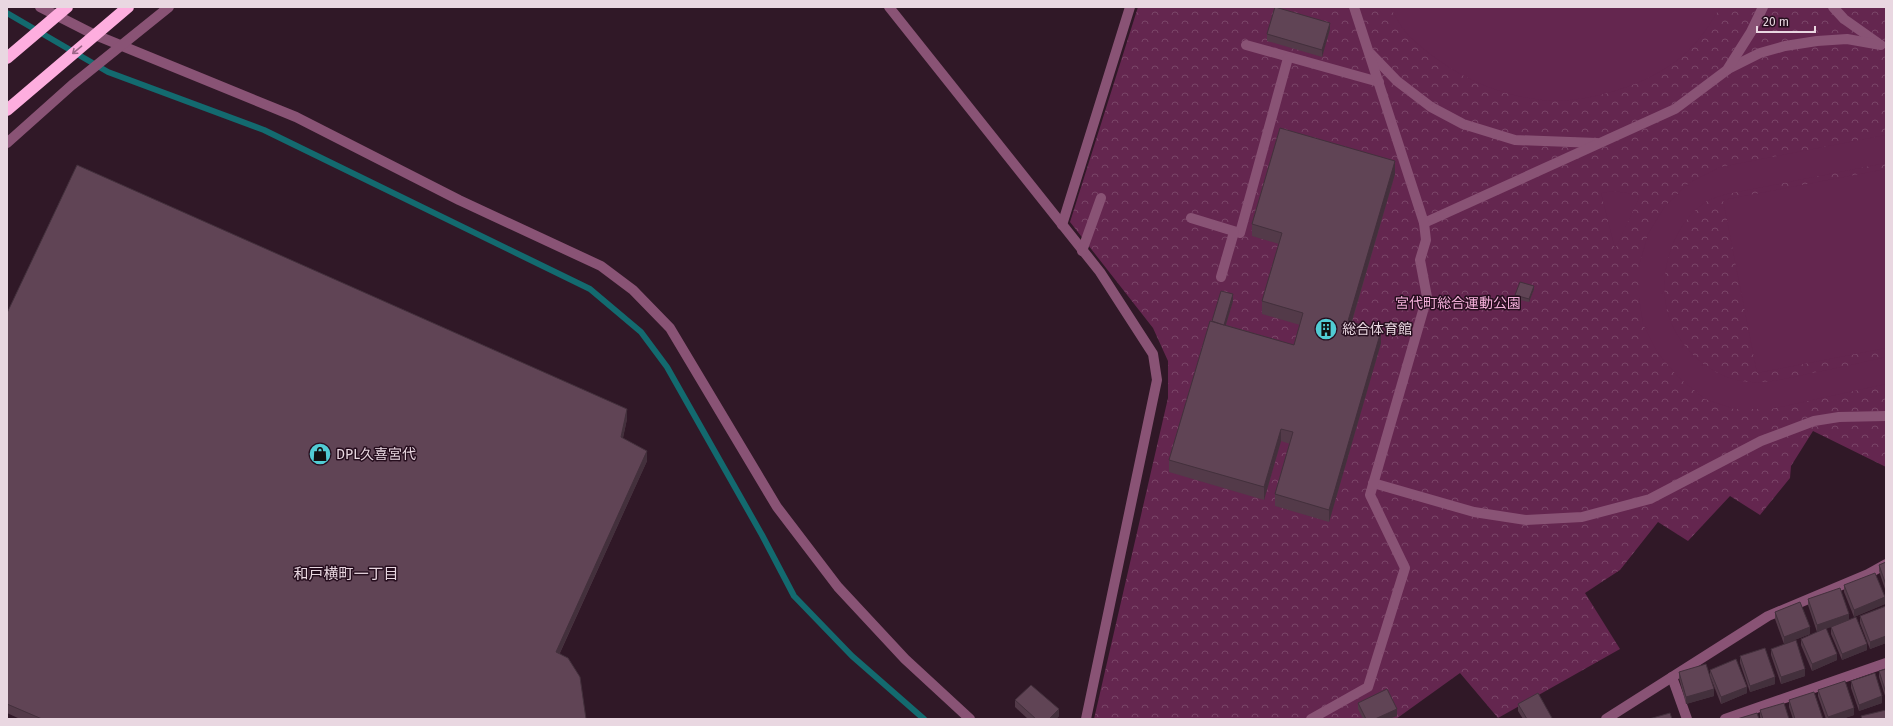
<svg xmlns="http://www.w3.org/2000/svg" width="1893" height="726" font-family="'Fira Sans','Noto Sans JP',sans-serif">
<defs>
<pattern id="park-crowns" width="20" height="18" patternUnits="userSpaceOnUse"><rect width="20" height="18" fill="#64264f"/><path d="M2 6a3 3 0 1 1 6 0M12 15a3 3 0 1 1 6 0" fill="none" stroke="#7a4568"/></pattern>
</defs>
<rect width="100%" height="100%" fill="#301827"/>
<polygon fill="url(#park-crowns)" points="1138,7 1886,7 1886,467 1813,431 1791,466 1790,478 1760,515 1730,496 1688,541 1658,522 1620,570 1585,593 1620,649 1498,718 1460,673 1396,719 1094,719 1168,398 1168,361 1153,328 1070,222"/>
<g fill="#64264f">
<path d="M1390,7H1720C1711,23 1701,38 1688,51C1656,83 1587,105 1542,100C1493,95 1446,71 1410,37C1402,29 1396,17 1390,7Z"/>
<path d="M1886,135V163L1727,194C1720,196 1713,198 1707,201C1671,224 1656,278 1669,317C1679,347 1707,373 1737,380C1762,386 1788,378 1812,373C1837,368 1861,363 1886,357V384L1771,409H1734L1705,399L1678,377L1657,352L1643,324L1639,298V266L1648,234L1665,206L1689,183L1720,167Z"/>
<polygon points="1886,169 1886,348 1757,373 1723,200"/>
<polygon points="1613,191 1627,193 1639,198 1615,249 1601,193"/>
</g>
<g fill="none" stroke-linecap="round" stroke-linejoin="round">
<polyline stroke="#136a6f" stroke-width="6" points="7,13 108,72 264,130 590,289 641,332 667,367 762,535 794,596 852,656 924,719"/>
<g stroke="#895375" stroke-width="10">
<polyline points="40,7 93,34 296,117 459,200 601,266 633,290 670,328 777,507 838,587 905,659 970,719"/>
<polyline points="889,7 1100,272 1153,354 1157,380 1086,719"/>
<polyline points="1833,7 1844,19 1878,43"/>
<polyline points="1246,45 1379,82"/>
<polyline points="1370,53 1397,81 1431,107 1463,124 1515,140 1597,143"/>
<polyline points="1728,69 1760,53 1785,46 1817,41 1847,39 1881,45"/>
<polyline points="7,143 72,85 169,7"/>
<polyline points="1191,218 1240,233 1288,58"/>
<polyline points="1424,223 1675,109 1727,70 1751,32 1763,7"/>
<polyline points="1062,225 1130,7"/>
<polyline points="1082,251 1101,198"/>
<polyline points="1221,277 1234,232"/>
<polyline points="1373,483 1474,512 1526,520 1582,517 1650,499 1761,441 1814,421 1839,417 1886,416"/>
<polyline points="1672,677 1687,719"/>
<polyline points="1311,719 1368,687 1405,568 1370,495 1427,297 1420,260 1426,240 1424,223 1354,7"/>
<polyline points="1606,719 1768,616 1868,574 1886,564"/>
<polyline points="1725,719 1886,663"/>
</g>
<g stroke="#feaedf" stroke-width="12">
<polyline points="7,58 67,7"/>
<polyline points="7,110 128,7"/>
</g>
</g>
<g fill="#533a49">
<polygon points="1330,29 1322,57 1267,41 1267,34"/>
<polygon points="1395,174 1352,322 1381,343 1329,522 1275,506 1275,494 1290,444 1281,441 1264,500 1169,472 1169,460 1212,321 1233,301 1226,325 1294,345 1300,325 1262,314 1262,301 1279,244 1252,236 1252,224"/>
<polygon points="1534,289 1529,302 1515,299 1515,295"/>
<polygon points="7,313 627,419 623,438 647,461 560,653 586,719 20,719 7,713"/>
<polygon points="1886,562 1886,592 1879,571 1879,565"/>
<polygon points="1844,585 1885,604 1854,617 1844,592"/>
<polygon points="1808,599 1849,620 1867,650 1842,660 1831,634 1831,627 1836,625 1826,628 1837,660 1812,671 1801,645 1801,639 1823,630 1817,632 1808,605"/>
<polygon points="1775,612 1810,634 1784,644 1775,619"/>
<polygon points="1860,616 1886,643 1870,649 1860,623"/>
<polygon points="1771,649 1805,676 1781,684 1771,655"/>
<polygon points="1740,656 1775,684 1750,692 1740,663"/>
<polygon points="1886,669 1886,699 1879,677 1879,671"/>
<polygon points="1710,670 1747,693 1721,704 1710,676"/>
<polygon points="1679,672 1714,696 1686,704 1679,678"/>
<polygon points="1851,681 1882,703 1859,711 1851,688"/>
<polygon points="1818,690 1854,715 1842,719 1826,719 1818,696"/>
<polygon points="1015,700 1059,716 1056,719 1028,719 1015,707"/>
<polygon points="1789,700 1823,719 1793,719 1789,707"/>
<polygon points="1358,703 1397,716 1389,719 1363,719 1358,709"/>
<polygon points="1518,704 1552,719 1523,719 1518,711"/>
<polygon points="1760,710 1789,719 1761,719 1760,717"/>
</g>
<g fill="#43303c">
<polygon points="1330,23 1330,29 1322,57 1322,50"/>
<polygon points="1395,161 1395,174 1348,334 1348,321"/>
<polygon points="1534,286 1534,289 1529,302 1529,299"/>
<polygon points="1233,294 1233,301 1223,334 1223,327"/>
<polygon points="1381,331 1381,343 1329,522 1329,510"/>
<polygon points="627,409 627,419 621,446 621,437"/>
<polygon points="1281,429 1281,441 1264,500 1264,487"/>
<polygon points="647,451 647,461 556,661 556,652"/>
<polygon points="1885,597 1885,604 1854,617 1854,610"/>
<polygon points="1849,614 1849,621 1817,632 1817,625"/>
<polygon points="1810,627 1810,634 1784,644 1784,637"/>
<polygon points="1886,636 1886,643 1870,649 1870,642"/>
<polygon points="1867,644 1867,650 1842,660 1842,654"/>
<polygon points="1837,654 1837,660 1812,671 1812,664"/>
<polygon points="1805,669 1805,676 1781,684 1781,677"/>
<polygon points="1775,677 1775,684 1750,692 1750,686"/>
<polygon points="1747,687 1747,693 1721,704 1721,697"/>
<polygon points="1714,689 1714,696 1686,704 1686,697"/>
<polygon points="1882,696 1882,703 1859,711 1859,705"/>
<polygon points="1854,708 1854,715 1842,719 1828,719 1828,717"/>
<polygon points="1059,709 1059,716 1056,719 1049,719"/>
<polygon points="1397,709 1397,716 1389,719 1375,719"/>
</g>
<g fill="#604455" stroke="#43303c">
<polygon points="1275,7 1330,23 1322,50 1267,34"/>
<polygon points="1280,128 1395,161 1348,321 1381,331 1329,510 1275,494 1293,432 1281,429 1264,487 1169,460 1210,321 1294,345 1303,313 1262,301 1282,233 1252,224"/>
<polygon points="77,165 627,409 621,437 647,451 556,652 568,658 580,677 586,719 42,719 7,704 7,313"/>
<polygon points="1520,282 1534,286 1529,299 1515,295"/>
<polygon points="1221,291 1233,294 1224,325 1212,321"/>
<polygon points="1886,562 1886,585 1879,565"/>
<polygon points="1875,573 1885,597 1854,610 1844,585"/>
<polygon points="1840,588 1849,614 1817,625 1808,599"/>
<polygon points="1800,602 1810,627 1784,637 1775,612"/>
<polygon points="1886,606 1886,636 1870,642 1860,616"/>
<polygon points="1856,617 1867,644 1842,654 1831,627"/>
<polygon points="1826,628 1837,654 1812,664 1801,639"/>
<polygon points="1796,640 1805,669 1781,677 1771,649"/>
<polygon points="1765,648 1775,677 1750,686 1740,656"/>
<polygon points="1736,659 1747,687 1721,697 1710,670"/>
<polygon points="1706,664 1714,689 1686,697 1679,672"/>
<polygon points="1886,669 1886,693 1879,671"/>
<polygon points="1875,673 1882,696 1859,705 1851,681"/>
<polygon points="1845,681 1854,708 1828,717 1818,690"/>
<polygon points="1031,685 1059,709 1049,719 1036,719 1015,700"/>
<polygon points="1387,689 1397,709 1375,719 1366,719 1358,703"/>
<polygon points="1814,692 1823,719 1795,719 1789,700"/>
<polygon points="1538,693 1552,718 1550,719 1527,719 1518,704"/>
<polygon points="1784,703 1789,719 1763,719 1760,710"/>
<polygon points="1886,710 1886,719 1862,719 1861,716"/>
<polygon points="1670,713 1672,719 1649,719"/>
<polygon points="1757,713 1759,719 1737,719"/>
</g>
<defs><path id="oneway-shaft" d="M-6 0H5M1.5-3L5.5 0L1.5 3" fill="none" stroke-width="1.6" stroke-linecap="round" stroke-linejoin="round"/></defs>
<use stroke="#9d6688" href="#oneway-shaft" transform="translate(77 50) rotate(140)"/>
<defs>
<g id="building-disc" transform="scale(1.15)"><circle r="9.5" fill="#51ccd4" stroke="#260e1e"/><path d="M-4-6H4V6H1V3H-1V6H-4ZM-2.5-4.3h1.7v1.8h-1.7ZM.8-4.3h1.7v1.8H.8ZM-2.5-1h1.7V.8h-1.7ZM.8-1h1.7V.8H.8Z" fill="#111"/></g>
<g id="shop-disc" transform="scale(1.15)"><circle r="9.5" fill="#51ccd4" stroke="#260e1e"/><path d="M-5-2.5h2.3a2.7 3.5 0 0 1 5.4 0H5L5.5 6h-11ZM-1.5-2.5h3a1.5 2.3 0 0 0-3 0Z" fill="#111"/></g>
</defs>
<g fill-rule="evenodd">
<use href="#building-disc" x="1326" y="329"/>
<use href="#shop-disc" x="320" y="454"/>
</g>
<g text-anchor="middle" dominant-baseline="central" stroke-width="3" stroke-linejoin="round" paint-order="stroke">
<g font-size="14" fill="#f4b0da" stroke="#260e1e">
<text x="1458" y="303">宮代町総合運動公園</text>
</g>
<g font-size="14" fill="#e9d7e1" stroke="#260e1e" text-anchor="start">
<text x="1342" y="329">総合体育館</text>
<text x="336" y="454">DPL久喜宮代</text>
</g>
<g font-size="15" fill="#e9d7e1" stroke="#260e1e">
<text x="346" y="574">和戸横町一丁目</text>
</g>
</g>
<rect width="1893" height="726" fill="none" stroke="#e9d7e1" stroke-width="16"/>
<path d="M1757 26v6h58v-6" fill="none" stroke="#e9d7e1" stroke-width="2"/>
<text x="1763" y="26" font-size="12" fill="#e9d7e1" stroke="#260e1e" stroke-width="3" paint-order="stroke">20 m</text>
</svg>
